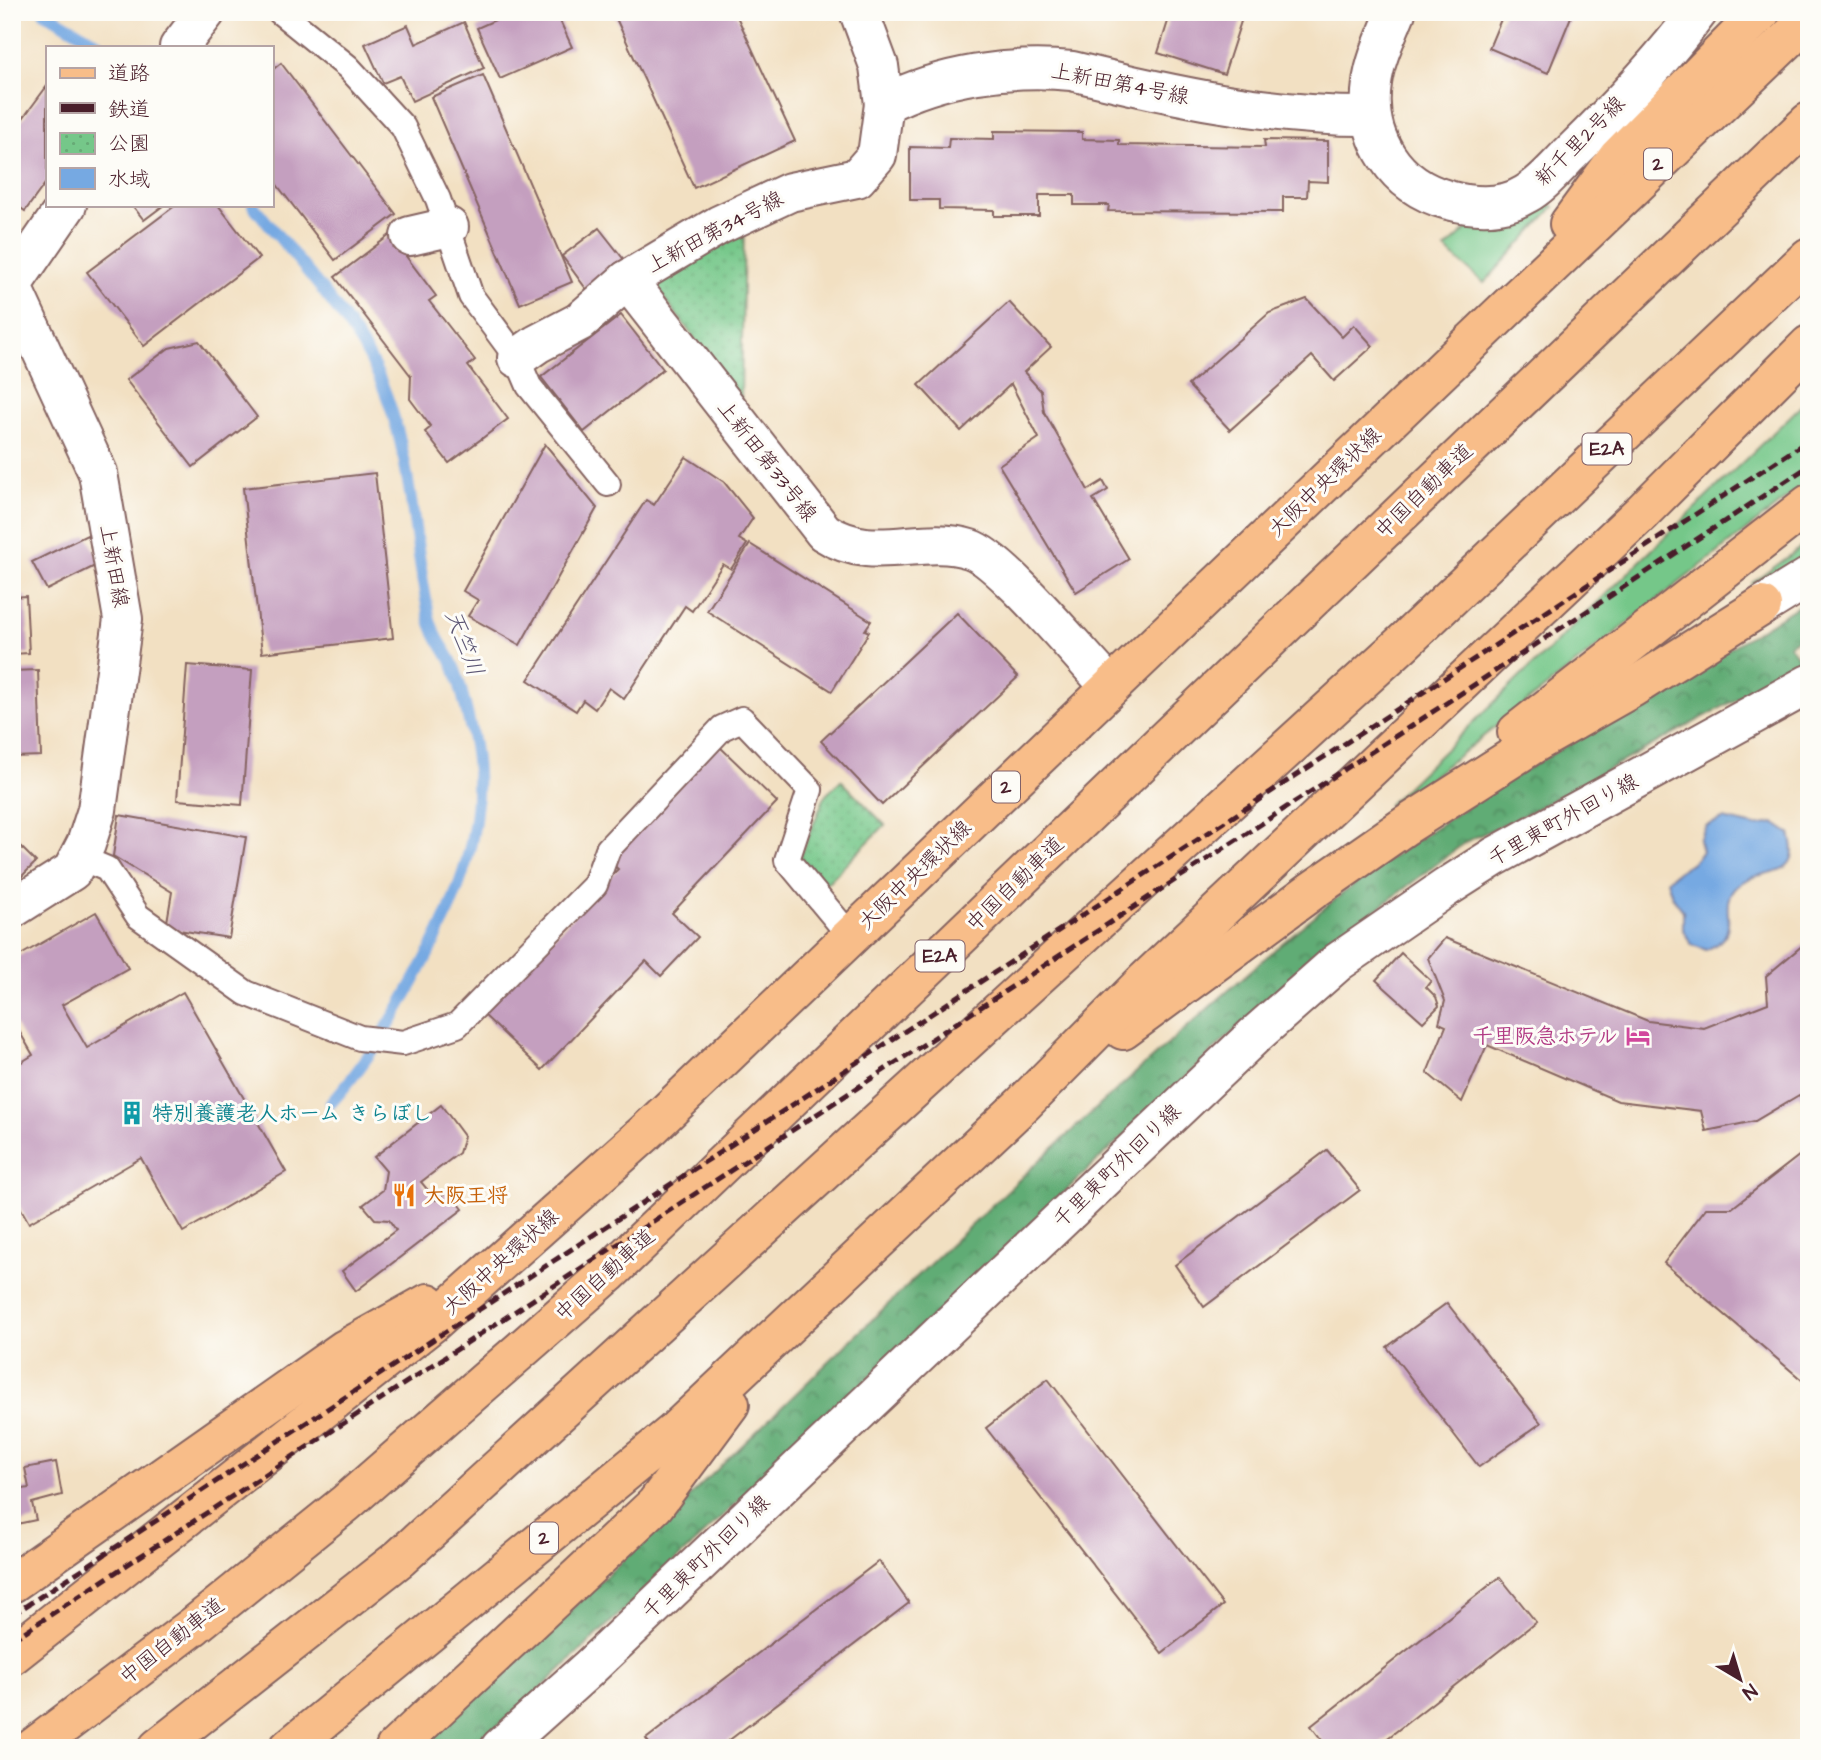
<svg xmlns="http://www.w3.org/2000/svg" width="1821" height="1760" font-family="'Architects Daughter','Klee One',sans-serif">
<defs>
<pattern id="forest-crowns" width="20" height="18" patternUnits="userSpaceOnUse" patternTransform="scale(1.75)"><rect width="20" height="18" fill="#60ac75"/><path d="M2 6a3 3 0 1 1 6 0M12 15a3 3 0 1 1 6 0" fill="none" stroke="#518b60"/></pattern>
<pattern id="park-dots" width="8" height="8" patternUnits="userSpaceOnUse" patternTransform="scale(1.75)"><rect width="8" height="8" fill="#75c789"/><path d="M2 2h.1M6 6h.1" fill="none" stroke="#67aa76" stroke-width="1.8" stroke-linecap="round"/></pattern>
</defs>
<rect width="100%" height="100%" fill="#fdfcf7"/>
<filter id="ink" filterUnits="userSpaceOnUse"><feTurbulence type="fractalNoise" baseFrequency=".0143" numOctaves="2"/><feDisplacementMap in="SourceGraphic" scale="14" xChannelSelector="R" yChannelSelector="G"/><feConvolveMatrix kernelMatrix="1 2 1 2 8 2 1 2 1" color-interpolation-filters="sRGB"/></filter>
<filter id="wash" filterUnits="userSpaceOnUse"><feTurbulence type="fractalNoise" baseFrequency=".00686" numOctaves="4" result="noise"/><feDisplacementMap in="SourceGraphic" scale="28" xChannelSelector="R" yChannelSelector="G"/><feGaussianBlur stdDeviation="1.57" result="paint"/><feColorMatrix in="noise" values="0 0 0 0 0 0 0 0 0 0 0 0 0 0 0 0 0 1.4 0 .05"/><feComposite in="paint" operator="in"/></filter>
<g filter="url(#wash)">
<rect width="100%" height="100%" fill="#f2e0c2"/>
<g fill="#75c789" stroke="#60735a" stroke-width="2">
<polygon points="1550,204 1554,207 1484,283 1445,249 1469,227 1497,226"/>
<polygon points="1809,398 1809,481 1393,807 1388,805"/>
<polygon points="1809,542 1809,557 1763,587 1751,590 1752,583"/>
</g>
<path fill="url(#forest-crowns)" stroke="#556650" stroke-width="2" d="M1809,599V630L1789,645L1803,663L1528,813L1467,841L1306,963L535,1694L473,1748H420C676,1520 911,1271 1168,1044C1223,996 1276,946 1333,901C1482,785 1650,701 1809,599Z"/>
<g fill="url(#park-dots)" stroke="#60735a" stroke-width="2">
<polygon points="744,226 741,400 658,290 661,274"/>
<polygon points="841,780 885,825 826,884 800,857 825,796"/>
</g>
<path fill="#76a9e2" stroke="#606486" stroke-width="2" d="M1723,819L1755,826L1774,823L1790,834C1805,883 1760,865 1737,886C1713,908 1748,931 1706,950L1692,945L1683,930V911L1672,896L1667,880C1679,868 1694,865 1702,851L1699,840L1706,826Z"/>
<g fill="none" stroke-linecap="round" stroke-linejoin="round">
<g stroke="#76a9e2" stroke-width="12">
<polyline points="44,12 104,47"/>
<path d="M253,205C290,252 340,306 369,357C413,437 411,533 430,620C435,639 447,650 454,667C462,688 467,713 472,735C491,823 457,903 415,979C391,1024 366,1064 331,1103"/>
</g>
</g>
<g id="blocks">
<g fill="#c49fbf">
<polygon points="513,12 556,12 572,47 500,79 477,28"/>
<polygon points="613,12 735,12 795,141 694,188"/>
<polygon points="1171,12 1244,12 1224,74 1158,53"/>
<polygon points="1504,12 1573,12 1548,73 1489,48"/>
<polygon points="464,22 484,68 412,101 400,76 383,83 365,44 408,25 416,44"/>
<polygon points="281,63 396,214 335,260 271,177 271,71"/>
<polygon points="483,75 572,282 520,304 431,97"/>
<polygon points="47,86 47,181 25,211 12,202 12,115 21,121"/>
<polygon points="994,131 1082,132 1082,139 1119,140 1119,145 1265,147 1264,140 1328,141 1328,182 1308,181 1307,197 1283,197 1283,212 1108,211 1109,205 1074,205 1074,195 1039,195 1039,216 994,216 994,210 939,209 939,200 910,200 910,147 948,148 949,138 994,139"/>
<polygon points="132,205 164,205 144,220"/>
<polygon points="176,205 218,205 259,258 144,346 87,272"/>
<polygon points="599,228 625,261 587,290 562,256"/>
<polygon points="390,235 436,296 429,301 475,360 468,366 508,419 449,463 425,432 431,427 410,399 411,376 335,277"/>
<polygon points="1307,299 1342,337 1354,325 1373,346 1334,381 1312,356 1230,430 1188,385 1269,313"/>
<polygon points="1009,302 1051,347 1024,372 1041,391 1044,412 1088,490 1103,481 1108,490 1093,499 1129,559 1076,592 999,465 1039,438 1011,384 961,431 919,385"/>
<polygon points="621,315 663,369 584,432 541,377"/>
<polygon points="199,341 257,417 193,467 126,380 169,348"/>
<polygon points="545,444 597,508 520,645 468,616 478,600 463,591"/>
<polygon points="686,457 724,482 753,518 739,539 747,544 731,569 723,564 692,611 685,606 624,699 609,688 595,709 583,700 576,711 528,680 646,500 654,505"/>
<polygon points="375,473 393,638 262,653 243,488"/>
<polygon points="87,535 101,563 47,590 32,562"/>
<polygon points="750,544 871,621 865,630 869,632 832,691 707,611"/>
<polygon points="26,596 29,653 12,654 12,597"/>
<polygon points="957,613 1018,677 882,805 821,741"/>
<polygon points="187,665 252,670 242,805 177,800"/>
<polygon points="38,670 41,756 12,757 12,671"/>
<polygon points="718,745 777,802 672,913 698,937 661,976 646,961 542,1070 482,1013 618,869 608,860"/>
<polygon points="119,815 246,837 229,938 166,928 172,892 113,856"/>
<polygon points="12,838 36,862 12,886"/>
<polygon points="96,912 128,968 62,1005 87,1048 183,992 286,1172 183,1232 141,1158 29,1223 12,1193 12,1068 33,1055 12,1019 12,960"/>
<polygon points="1445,938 1648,1021 1704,1028 1768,1003 1766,976 1809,940 1809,1108 1799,1095 1755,1121 1706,1131 1701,1111 1618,1101 1487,1045 1462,1102 1427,1073 1446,1026 1439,1023 1445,1001 1428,958"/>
<polygon points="1401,953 1431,981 1426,987 1436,997 1439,1006 1423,1022 1376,980"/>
<polygon points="441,1105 464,1136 459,1153 421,1182 436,1200 448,1190 463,1209 356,1291 342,1271 396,1230 389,1220 375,1219 363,1205 383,1190 386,1171 374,1157"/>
<polygon points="1809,1148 1809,1386 1664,1263 1706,1208 1732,1208"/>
<polygon points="1327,1150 1360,1190 1204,1307 1175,1265"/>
<polygon points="1447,1303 1541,1423 1479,1467 1387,1347"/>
<polygon points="1048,1379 1223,1605 1162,1653 986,1428"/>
<polygon points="56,1462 62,1495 32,1503 36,1520 12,1525 12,1491 29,1488 25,1468"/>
<polygon points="879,1561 909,1603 719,1748 653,1748 646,1739"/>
<polygon points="1500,1577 1536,1622 1375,1748 1328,1748 1311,1726"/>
</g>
</g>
</g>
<g filter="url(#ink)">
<use href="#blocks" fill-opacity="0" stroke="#856360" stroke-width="2"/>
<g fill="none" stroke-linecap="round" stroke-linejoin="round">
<g stroke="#856360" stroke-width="28">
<g id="service">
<polyline points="280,12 348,67 403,127 438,199 471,296 517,358 529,386 608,484"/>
<polyline points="81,858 107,869 138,916 246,993 360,1038 403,1043 457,1025 595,885 608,849 722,728 742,719 810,790 787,860 851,937"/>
</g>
</g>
<g stroke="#856360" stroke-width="42">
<g id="minor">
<path d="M859,12L879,66L884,104C940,75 1010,65 1072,71C1170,95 1270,117 1371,116"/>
<path d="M1396,12C1387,35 1375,59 1372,83C1364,138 1395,186 1448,200C1474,207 1502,209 1526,194C1542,185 1556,168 1569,155C1614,111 1660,63 1698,12"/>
<polyline points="179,47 206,12"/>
<polyline points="410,236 449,227"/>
<path d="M627,280L824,532C875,565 919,533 970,549C1002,559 1081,657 1110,686"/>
<polyline points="12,285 67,205"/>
<polyline points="12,287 98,473 123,619 97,810 86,844 72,871 12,909"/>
<polyline points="517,358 537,344 579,322 627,280 719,225 790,192 857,178 877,155 884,104"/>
<polyline points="1762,606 1809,577"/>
</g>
</g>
<g stroke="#856360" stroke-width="42">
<polyline id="tertiary" points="500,1748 588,1669 1254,1036 1338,962 1447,887 1494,857 1809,684"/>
</g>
<g stroke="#856360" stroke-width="42">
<g id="primary">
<polyline points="1569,224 1618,157 1761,12"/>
<polyline points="1517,732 1809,504"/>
<polyline points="1123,1030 1313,890 1405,826 1535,743 1632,688 1762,606"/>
<polyline points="12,1583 345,1349 428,1303"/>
<polyline points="12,1655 431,1324 644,1134 1809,19"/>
<polyline points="289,1748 673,1433 1023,1104 1146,980 1642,512 1809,345"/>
<polyline points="395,1748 655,1505 730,1404"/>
</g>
</g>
<g stroke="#856360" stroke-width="42">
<g id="motorway">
<polyline points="33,1748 195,1625 346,1503 608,1274 1809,122"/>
<polyline points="158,1748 400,1558 1405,641 1809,257"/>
</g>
</g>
<use href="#service" stroke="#fff" stroke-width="24"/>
<use href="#minor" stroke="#fff" stroke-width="38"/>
<use href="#tertiary" stroke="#fff" stroke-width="38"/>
<use href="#primary" stroke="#f8bd89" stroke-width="38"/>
<use href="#motorway" stroke="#f8bd89" stroke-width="38"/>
<g stroke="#4a1f2b" stroke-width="5" stroke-dasharray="10 5" stroke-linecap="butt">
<polyline points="12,1615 1809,440"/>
<polyline points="12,1640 1809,466"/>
</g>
</g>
</g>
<defs>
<g id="hotel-bare" transform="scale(1.89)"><path d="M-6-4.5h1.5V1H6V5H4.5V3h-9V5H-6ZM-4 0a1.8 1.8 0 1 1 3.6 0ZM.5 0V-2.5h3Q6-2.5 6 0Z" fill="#d1479c" stroke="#fdfcf7" stroke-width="2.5" paint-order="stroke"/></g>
<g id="building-bare" transform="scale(1.89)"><path d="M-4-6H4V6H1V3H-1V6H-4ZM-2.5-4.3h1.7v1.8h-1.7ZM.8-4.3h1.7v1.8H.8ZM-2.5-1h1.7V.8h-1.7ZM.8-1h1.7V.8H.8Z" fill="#0f9aa8" stroke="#fdfcf7" stroke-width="2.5" paint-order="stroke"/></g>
<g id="restaurant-bare" transform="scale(1.89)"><path d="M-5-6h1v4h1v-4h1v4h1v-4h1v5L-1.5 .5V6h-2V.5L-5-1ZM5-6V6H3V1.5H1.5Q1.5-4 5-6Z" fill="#e8710a" stroke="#fdfcf7" stroke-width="2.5" paint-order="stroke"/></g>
</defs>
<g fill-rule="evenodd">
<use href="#hotel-bare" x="1638" y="1036"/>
<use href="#building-bare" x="132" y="1113"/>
<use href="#restaurant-bare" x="404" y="1195"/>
</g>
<g text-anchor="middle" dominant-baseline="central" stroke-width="6" stroke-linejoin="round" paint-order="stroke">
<g fill="#fdfcf7" stroke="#806168" stroke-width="2">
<rect x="1644" y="148.5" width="28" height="31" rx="5"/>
<rect x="1582.5" y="433.5" width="49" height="31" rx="5"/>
<rect x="992" y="771.5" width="28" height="31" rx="5"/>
<rect x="915.5" y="940.5" width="49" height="31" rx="5"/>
<rect x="530" y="1522.5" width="28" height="31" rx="5"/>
</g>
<g font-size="19" font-weight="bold" fill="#4a1f2b">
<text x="1658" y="164">2</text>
<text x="1607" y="449">E2A</text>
<text x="1006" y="787">2</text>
<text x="940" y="956">E2A</text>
<text x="544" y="1538">2</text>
</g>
<g font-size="21" fill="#4a1f2b" stroke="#fdfcf7">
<text transform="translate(1120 84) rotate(11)">上新田第4号線</text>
<text transform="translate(1580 141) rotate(-45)">新千里2号線</text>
<text transform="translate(715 232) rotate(-28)">上新田第34号線</text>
<text transform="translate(767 461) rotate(52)">上新田第33号線</text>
<text transform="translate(1325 482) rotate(-44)">大阪中央環状線</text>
<text transform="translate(1424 491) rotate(-44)">中国自動車道</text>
<text transform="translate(114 566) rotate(80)">上新田線</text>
<text transform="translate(1563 820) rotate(-29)">千里東町外回り線</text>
<text transform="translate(915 875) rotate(-44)">大阪中央環状線</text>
<text transform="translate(1015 884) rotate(-44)">中国自動車道</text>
<text transform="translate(1117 1166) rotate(-44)">千里東町外回り線</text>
<text transform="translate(501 1262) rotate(-42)">大阪中央環状線</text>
<text transform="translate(605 1275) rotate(-42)">中国自動車道</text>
<text transform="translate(706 1557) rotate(-44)">千里東町外回り線</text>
<text transform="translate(172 1641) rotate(-38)">中国自動車道</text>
</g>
<g font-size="21" font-weight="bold" fill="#b23c85" stroke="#fdfcf7" text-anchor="end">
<text x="1618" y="1036">千里阪急ホテル</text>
</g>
<g font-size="21" font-weight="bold" fill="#0d838f" stroke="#fdfcf7" text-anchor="start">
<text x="152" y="1113">特別養護老人ホーム きらぼし</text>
</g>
<g font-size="21" font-weight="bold" fill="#c56008" stroke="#fdfcf7" text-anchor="start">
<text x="424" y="1195">大阪王将</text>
</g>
<g font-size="23" font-style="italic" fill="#5c5674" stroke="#fdfcf7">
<text transform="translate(464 643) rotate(69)">天竺川</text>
</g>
</g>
<rect width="1821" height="1760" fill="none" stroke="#fdfcf7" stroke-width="42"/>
<rect x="46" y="46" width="228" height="161" fill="#fdfcf7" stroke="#b5a4a5" stroke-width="2"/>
<rect x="60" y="68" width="35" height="10" fill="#f8bd89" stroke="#b5a4a5" stroke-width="2"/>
<text x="108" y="80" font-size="21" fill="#4a1f2b">道路</text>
<rect x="60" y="103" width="35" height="10" fill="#4a1f2b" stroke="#b5a4a5" stroke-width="2"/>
<text x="108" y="116" font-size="21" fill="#4a1f2b">鉄道</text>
<rect x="60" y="133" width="35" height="21" fill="url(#park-dots)" stroke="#b5a4a5" stroke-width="2"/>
<text x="108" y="150" font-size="21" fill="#4a1f2b">公園</text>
<rect x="60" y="168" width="35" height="21" fill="#76a9e2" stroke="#b5a4a5" stroke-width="2"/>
<text x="108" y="186" font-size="21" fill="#4a1f2b">水域</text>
<g transform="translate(1740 1679) rotate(142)" stroke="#fdfcf7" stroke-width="5" paint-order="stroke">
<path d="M0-5L12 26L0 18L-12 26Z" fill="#4a1f2b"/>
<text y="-10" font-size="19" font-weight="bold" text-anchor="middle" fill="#4a1f2b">N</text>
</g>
</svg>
